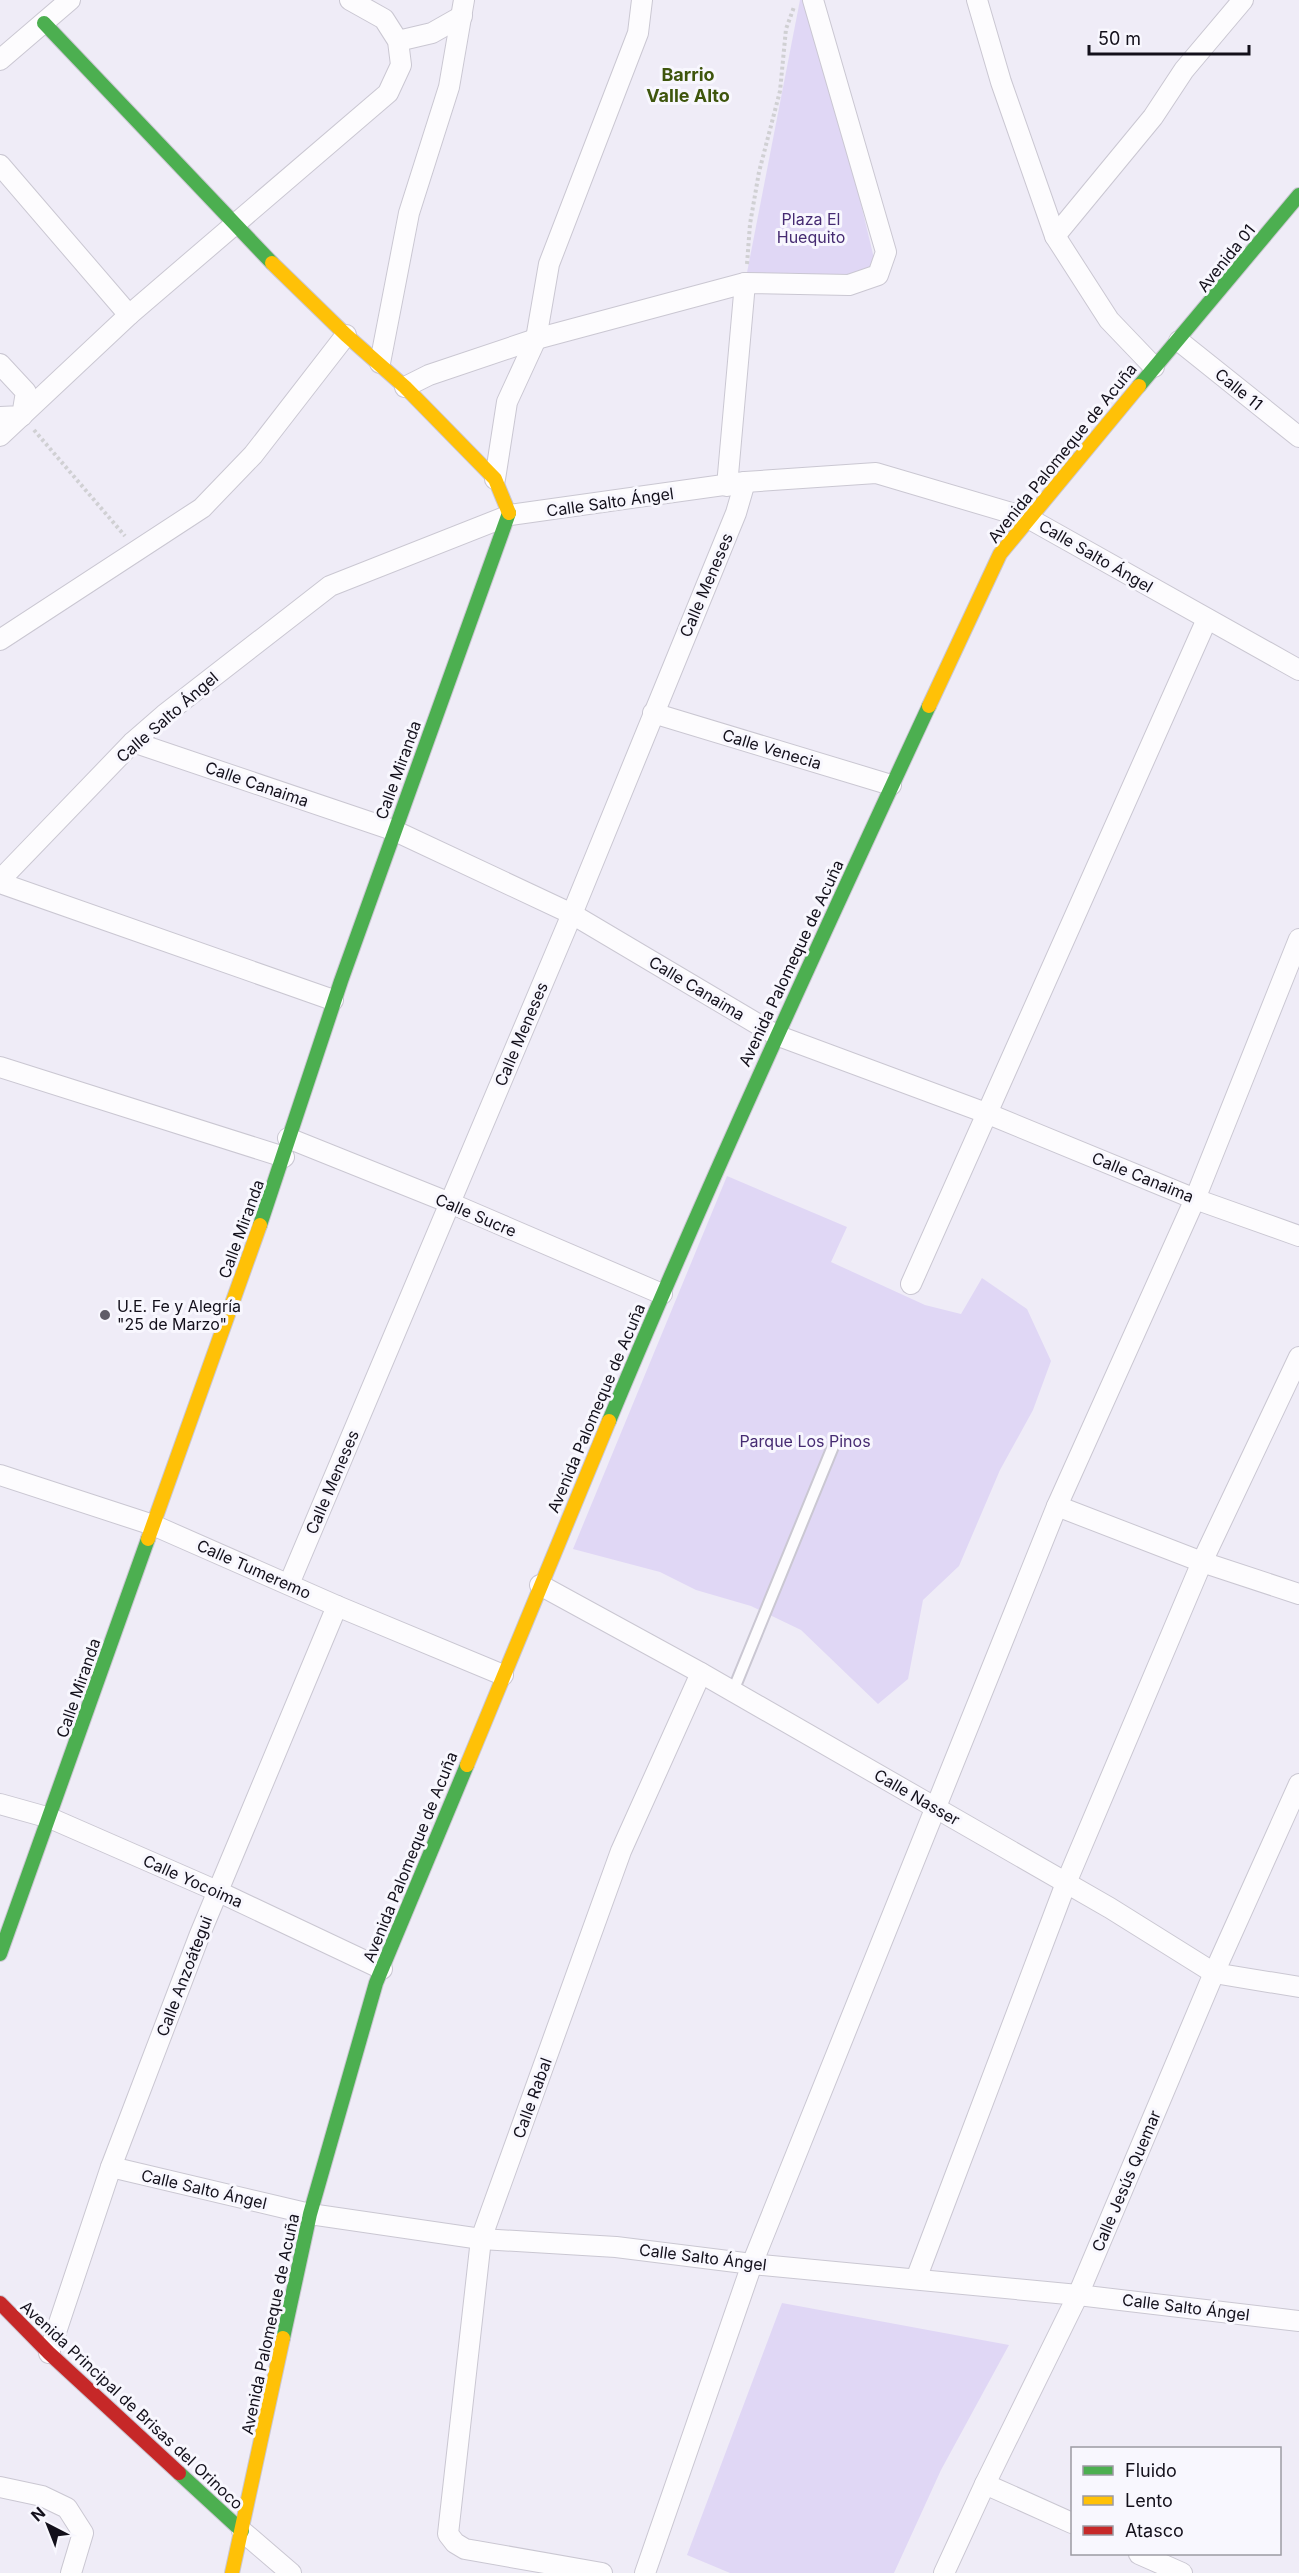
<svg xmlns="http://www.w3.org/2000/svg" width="1299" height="2573" font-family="Inter,sans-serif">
<rect width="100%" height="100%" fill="#efecf7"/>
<g fill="#e0d7f5">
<polygon points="800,0 812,0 878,275 745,283"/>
<polygon points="727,1176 847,1227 831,1262 925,1305 961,1314 982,1278 1027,1309 1051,1361 1033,1410 1000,1470 959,1566 923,1600 908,1679 878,1704 801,1630 751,1606 696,1590 660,1572 573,1549"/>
<polygon points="782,2303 1009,2345 941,2470 894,2573 730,2573 687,2555"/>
</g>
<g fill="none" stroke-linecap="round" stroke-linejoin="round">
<g stroke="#cac7d2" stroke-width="14">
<polyline id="lane" points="733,1691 834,1444"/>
</g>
<g stroke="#cac7d2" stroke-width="22">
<g id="street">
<polyline points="977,0 1001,82 1055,236 1109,320 1154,367"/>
<polyline points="398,41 432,33 462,16"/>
<polyline points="0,60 70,0"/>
<polyline points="0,165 129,315"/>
<polyline points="1055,236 1153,117 1184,70 1243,0"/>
<polyline points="1179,341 1299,437"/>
<polyline points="380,363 409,213 449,87 464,0"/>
<polyline points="0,364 26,392 22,416 0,417"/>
<polyline points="405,387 429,375 536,339 745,283 849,285 878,275 886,252 813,0"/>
<polyline points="0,436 129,315 388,93 401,65 398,41 384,19 350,0"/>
<polyline points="495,479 507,402 536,339 549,264 638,33 642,0"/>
<polyline points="727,486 745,283"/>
<polyline points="0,640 202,508 253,455 346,335"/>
<polyline points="653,713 891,785"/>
<polyline points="133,742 393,830 572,914 776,1035 986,1113 1195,1199 1299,1236"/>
<polyline points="0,880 133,742 164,715 330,586 510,515 745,482 876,473 1028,518 1299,670"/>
<polyline points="0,883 333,1000"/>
<polyline points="0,1067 284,1157"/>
<polyline points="288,1138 450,1203 662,1294"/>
<polyline points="911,1284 1207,619"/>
<polyline points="0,1475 153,1525 337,1606 503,1675"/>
<polyline points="1057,1506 1202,1562 1299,1594"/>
<polyline points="289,1584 572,914 736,513 745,482"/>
<polyline points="540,1585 701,1673 936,1808 1110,1908 1214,1973 1299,1987"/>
<polyline points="0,1804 50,1818 217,1891 382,1969"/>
<polyline points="111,2167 310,2214 481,2239 616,2247 752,2264 1078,2295 1299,2321"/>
<polyline points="916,2279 1066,1883 1202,1562 1299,1357"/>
<polyline points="49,2353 111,2167 200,1934 337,1606"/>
<polyline points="985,2484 1072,2523"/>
<polyline points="0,2487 42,2496 67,2508 83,2533 71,2573"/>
<polyline points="242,2531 291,2573"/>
<polyline points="1139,2554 1182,2573"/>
<polyline points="602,2573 465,2549 455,2543 448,2534 481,2239 621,1851 701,1673"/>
<polyline points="645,2573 752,2264 1057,1506 1195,1199 1299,939"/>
<polyline points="944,2573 985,2484 1078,2295 1214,1973 1299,1784"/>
</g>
</g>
<g stroke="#cac7d2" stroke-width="16">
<g id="fast">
<polyline points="44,23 272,263"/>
<polyline points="1139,386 1299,195"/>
<polyline points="260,1225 341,981 509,513"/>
<path d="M609,1421C710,1179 819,943 929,706"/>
<polyline points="0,1954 148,1539"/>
<polyline points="283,2338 310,2214 376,1983 467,1765"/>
<polyline points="179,2473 242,2531"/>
</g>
</g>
<g stroke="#cac7d2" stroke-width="16">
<g id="slow">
<polyline points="272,263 346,335 405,387 495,479 509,513"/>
<polyline points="929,706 1000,554 1139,386"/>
<polyline points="148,1539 260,1225"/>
<polyline points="467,1765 609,1421"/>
<polyline points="232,2573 283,2338"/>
</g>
</g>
<g stroke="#cac7d2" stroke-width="16">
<polyline id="jam" points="0,2303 49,2353 179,2473"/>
</g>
<g stroke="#d0d0d3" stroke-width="4" stroke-dasharray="3 3" stroke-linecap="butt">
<polyline points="747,264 750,224 759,172 780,91 786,29 794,7"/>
<polyline points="34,430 125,536"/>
</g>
<use href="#lane" stroke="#fdfcfe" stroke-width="10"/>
<use href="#street" stroke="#fdfcfe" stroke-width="20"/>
<use href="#fast" stroke="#4caf50" stroke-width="14"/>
<use href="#slow" stroke="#ffc107" stroke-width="14"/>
<use href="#jam" stroke="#c62828" stroke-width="14"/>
</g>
<circle fill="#605d68" stroke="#f8f7fe" stroke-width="2" cx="105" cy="1315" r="6"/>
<g text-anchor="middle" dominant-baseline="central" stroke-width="6" stroke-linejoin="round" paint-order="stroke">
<g font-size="16" fill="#462b72" stroke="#f8f7fe">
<text x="811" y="219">Plaza El<tspan x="811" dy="18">Huequito</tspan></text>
<text x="805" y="1441">Parque Los Pinos</text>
</g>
<g font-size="16" fill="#13101b" stroke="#f8f7fe">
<text transform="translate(1226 258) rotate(-51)">Avenida 01</text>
<text transform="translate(1239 389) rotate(39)">Calle 11</text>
<text transform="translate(1062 453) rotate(-51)">Avenida Palomeque de Acuña</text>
<text transform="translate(610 502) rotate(-8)">Calle Salto Ángel</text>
<text transform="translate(1096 556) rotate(30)">Calle Salto Ángel</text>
<text transform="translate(706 585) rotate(-67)">Calle Meneses</text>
<text transform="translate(167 717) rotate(-41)">Calle Salto Ángel</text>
<text transform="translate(772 749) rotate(17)">Calle Venecia</text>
<text transform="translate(398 770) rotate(-70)">Calle Miranda</text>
<text transform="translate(257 784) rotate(19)">Calle Canaima</text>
<text transform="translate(791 963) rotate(-65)">Avenida Palomeque de Acuña</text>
<text transform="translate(697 988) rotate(31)">Calle Canaima</text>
<text transform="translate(521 1034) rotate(-67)">Calle Meneses</text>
<text transform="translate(1143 1177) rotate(22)">Calle Canaima</text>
<text transform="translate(476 1215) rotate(23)">Calle Sucre</text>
<text transform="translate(241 1229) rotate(-70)">Calle Miranda</text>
<text transform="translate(596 1408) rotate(-67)">Avenida Palomeque de Acuña</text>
<text transform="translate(332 1482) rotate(-67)">Calle Meneses</text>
<text transform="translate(254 1569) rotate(24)">Calle Tumeremo</text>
<text transform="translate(78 1688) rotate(-71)">Calle Miranda</text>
<text transform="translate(917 1797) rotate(30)">Calle Nasser</text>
<text transform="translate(410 1857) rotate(-68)">Avenida Palomeque de Acuña</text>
<text transform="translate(193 1881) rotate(24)">Calle Yocoima</text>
<text transform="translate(184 1976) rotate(-69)">Calle Anzoátegui</text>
<text transform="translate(532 2098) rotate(-70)">Calle Rabal</text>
<text transform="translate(1126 2181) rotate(-67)">Calle Jesús Quemar</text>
<text transform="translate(204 2189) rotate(13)">Calle Salto Ángel</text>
<text transform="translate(703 2257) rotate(7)">Calle Salto Ángel</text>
<text transform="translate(1186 2307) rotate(7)">Calle Salto Ángel</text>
<text transform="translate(270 2324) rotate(-78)">Avenida Palomeque de Acuña</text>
<text transform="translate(132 2405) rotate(43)">Avenida Principal de Brisas del Orinoco</text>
</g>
<g font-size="16" fill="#13101b" stroke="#f8f7fe" text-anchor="start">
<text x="117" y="1306">U.E. Fe y Alegría<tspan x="117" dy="18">"25 de Marzo"</tspan></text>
</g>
<g font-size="18" font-weight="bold" fill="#3e550c" stroke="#f8f7fe">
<text x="688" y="74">Barrio<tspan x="688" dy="21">Valle Alto</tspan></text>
</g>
</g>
<rect x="1071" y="2447" width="210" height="108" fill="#f8f7fe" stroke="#9c9ba3" stroke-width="1.5"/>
<rect x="1083" y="2466" width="30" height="9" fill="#4caf50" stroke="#9c9ba3" stroke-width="1.5"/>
<text x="1125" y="2477" font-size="18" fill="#13101b">Fluido</text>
<rect x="1083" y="2496" width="30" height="9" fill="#ffc107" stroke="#9c9ba3" stroke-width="1.5"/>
<text x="1125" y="2507" font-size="18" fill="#13101b">Lento</text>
<rect x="1083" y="2526" width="30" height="9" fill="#c62828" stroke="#9c9ba3" stroke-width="1.5"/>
<text x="1125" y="2537" font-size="18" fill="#13101b">Atasco</text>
<g transform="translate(48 2525) rotate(318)" stroke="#f8f7fe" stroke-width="4.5" paint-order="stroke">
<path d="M0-4.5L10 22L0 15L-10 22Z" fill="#13101b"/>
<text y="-9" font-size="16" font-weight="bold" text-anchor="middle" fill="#13101b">N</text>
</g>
<path d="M1089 45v9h160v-9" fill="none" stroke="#13101b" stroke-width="3"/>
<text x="1098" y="45" font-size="18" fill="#13101b" stroke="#f8f7fe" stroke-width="4.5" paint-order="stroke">50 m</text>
</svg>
